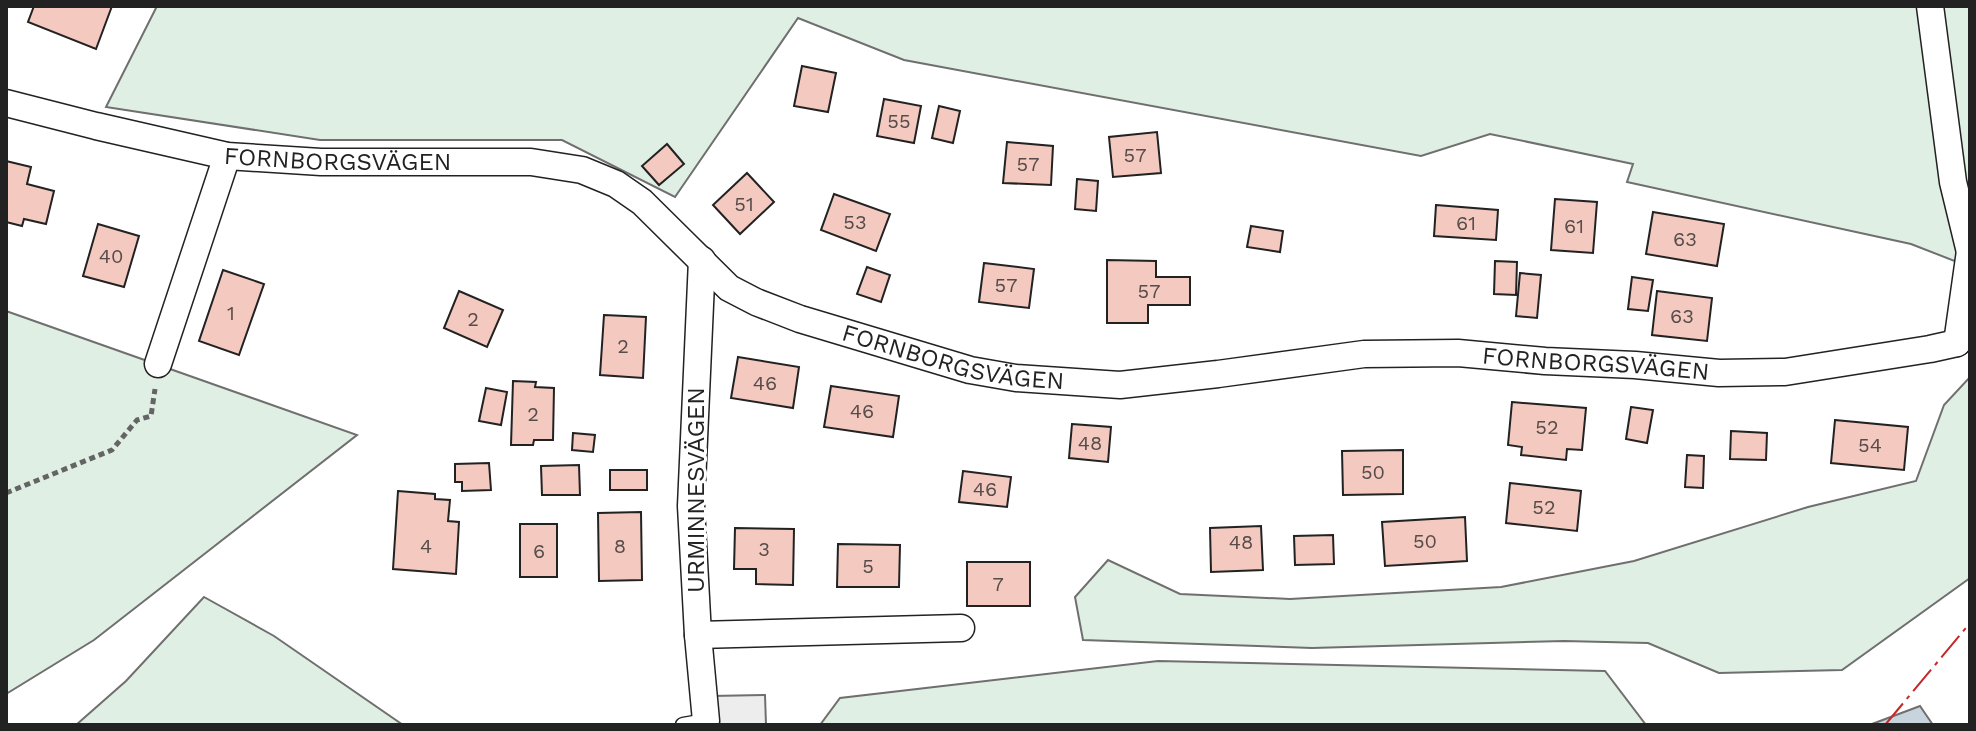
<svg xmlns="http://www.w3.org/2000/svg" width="1976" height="731" font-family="'Work Sans',sans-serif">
<rect width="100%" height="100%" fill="#fff"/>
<g fill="#e0efe3" stroke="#6f6f6f" stroke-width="2">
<polygon points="157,6 1970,6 1970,267 1911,244 1627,182 1633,164 1490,134 1421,156 904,60 798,18 675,197 562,140 320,140 106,107"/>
<polygon points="6,311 357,435 94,640 6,694"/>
<polygon points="1970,377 1970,578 1842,670 1719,673 1648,643 1564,641 1312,648 1083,640 1075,597 1108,560 1180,594 1290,599 1501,587 1634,561 1808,507 1916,481 1944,405"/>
<polygon points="204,597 274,636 403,725 76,725 126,681"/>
<polygon points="1158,661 1605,671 1646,725 820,725 840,698"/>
</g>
<polygon fill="#ededed" stroke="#6f6f6f" stroke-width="2" points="765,695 766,725 712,725 711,696"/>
<polygon fill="#c7d3dd" stroke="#6f6f6f" stroke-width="2" points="1920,706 1933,725 1869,725 1872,724"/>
<g fill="#f3c9c0" stroke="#222" stroke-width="2">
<polygon points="34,6 112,6 96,49 28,22"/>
<polygon points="802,66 836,73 828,112 794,106"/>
<polygon points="884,99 921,106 914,143 877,136"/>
<polygon points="939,106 960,111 953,143 932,138"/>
<polygon points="1157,132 1161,173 1113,177 1109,137"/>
<polygon points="1007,142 1053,146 1051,185 1003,183"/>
<polygon points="667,144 684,164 659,185 642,166"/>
<polygon points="6,161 31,167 27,184 54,191 46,224 24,219 22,226 6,222"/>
<polygon points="747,173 774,202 740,234 713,205"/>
<polygon points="1077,179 1098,181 1096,211 1075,209"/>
<polygon points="834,194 890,214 876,251 821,230"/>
<polygon points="1555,199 1597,202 1593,253 1551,250"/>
<polygon points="1436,205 1498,210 1496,240 1434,236"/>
<polygon points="1653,212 1724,224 1717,266 1646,254"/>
<polygon points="98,224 139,236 124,287 83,276"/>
<polygon points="1251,226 1283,231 1280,252 1247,247"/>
<polygon points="1107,260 1156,261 1156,277 1190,277 1190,305 1148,305 1148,323 1107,323"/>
<polygon points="1495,261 1517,262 1516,295 1494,294"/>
<polygon points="984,263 1034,269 1029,308 979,302"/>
<polygon points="867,267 890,275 881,302 857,294"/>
<polygon points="223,270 264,284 239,355 199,341"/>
<polygon points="1520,273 1541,275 1537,318 1516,316"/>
<polygon points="1632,277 1653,280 1648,311 1628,309"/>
<polygon points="459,291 503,310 487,347 444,328"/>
<polygon points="1657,291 1712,298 1707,341 1652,335"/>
<polygon points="604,315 646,317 643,378 600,375"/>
<polygon points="738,357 799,367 793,408 731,398"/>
<polygon points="513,381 536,382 535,387 554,388 553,440 534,440 533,445 511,445"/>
<polygon points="831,386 899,396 893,437 824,427"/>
<polygon points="486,388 507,392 501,425 479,421"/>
<polygon points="1512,402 1586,408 1582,450 1567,449 1566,460 1521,455 1522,447 1508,445"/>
<polygon points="1631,407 1653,410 1647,443 1626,439"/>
<polygon points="1835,420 1908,427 1904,470 1831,463"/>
<polygon points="1072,424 1111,427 1108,462 1069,458"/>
<polygon points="1731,431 1767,433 1766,460 1730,459"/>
<polygon points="573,433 595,435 593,452 572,450"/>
<polygon points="1403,450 1403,494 1343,495 1342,451"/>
<polygon points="1687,455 1704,456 1703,488 1685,487"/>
<polygon points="489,463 491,490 462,491 462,482 455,482 455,464"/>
<polygon points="579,465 580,495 542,495 541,466"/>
<rect x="610" y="470" width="37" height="20"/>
<polygon points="963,471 1011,477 1007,507 959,502"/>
<polygon points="1510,483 1581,491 1577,531 1506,523"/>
<polygon points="398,491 435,494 435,499 450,500 448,521 459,522 456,574 393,569"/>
<polygon points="641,512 642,580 599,581 598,513"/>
<polygon points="1465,517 1467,561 1385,566 1382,522"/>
<rect x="520" y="524" width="37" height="53"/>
<polygon points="1261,526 1263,570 1211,572 1210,528"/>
<polygon points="735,528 794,529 793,585 756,584 756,569 734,569"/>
<polygon points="1333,535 1334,564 1295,565 1294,536"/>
<polygon points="838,544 900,545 899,587 837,587"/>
<rect x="967" y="562" width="63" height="44"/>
</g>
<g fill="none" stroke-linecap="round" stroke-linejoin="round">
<g stroke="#222" stroke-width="17">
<polyline id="service" points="683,725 706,721"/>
</g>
<g stroke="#222" stroke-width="29">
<g id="minor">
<polyline points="1930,6 1953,182 1970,252"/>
<path id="s1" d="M6,103L96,126L227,156L321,162H531L582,170L616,184L642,202L729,288L756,302L800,319L970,370L1016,378L1120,385L1218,374L1364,354L1458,353L1545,361L1635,365L1719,373L1785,372L1930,349L1957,343L1970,329"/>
<polyline points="702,260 691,506 698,635 706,721"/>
<polyline points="1957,343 1970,251"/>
<polyline points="158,364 227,156"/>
<polyline points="698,635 961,628"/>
</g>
</g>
<polyline stroke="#646464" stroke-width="5" stroke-dasharray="6 4" stroke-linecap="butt" points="6,493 112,450 137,420 151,416 155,389"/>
<use href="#service" stroke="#fff" stroke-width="14"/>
<use href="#minor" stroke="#fff" stroke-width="26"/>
<polyline stroke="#c62828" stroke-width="2" stroke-dasharray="28 6 4 6" stroke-linecap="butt" points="1885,725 1970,623"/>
</g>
<g text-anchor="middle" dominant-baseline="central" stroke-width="6" stroke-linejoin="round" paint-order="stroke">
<g font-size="20" fill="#564c4a">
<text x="899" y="121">55</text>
<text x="1135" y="155">57</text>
<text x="1028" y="164">57</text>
<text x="744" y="204">51</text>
<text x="855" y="222">53</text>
<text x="1466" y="223">61</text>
<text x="1574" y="226">61</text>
<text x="1685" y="239">63</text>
<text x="111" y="256">40</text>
<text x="1006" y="285">57</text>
<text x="1149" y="291">57</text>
<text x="231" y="313">1</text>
<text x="1682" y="316">63</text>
<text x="473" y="319">2</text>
<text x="623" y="346">2</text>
<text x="765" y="383">46</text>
<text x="862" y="411">46</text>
<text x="533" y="414">2</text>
<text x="1547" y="427">52</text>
<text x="1090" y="443">48</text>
<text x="1870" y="445">54</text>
<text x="1373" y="472">50</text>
<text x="985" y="489">46</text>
<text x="1544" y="507">52</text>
<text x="1425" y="541">50</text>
<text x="1241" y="542">48</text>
<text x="426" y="546">4</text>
<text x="620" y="546">8</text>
<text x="764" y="549">3</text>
<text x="539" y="551">6</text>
<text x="868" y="566">5</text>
<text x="998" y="584">7</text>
</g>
<g font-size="24" fill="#222" stroke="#fff">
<text stroke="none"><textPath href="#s1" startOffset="338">FORNBORGSVÄGEN</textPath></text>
<text stroke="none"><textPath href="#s1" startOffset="1010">FORNBORGSVÄGEN</textPath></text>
<text stroke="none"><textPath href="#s1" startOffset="1658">FORNBORGSVÄGEN</textPath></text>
<text transform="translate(696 490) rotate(-90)">URMINNESVÄGEN</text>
</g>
</g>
<rect width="1976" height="731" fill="none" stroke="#222222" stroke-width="16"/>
</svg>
